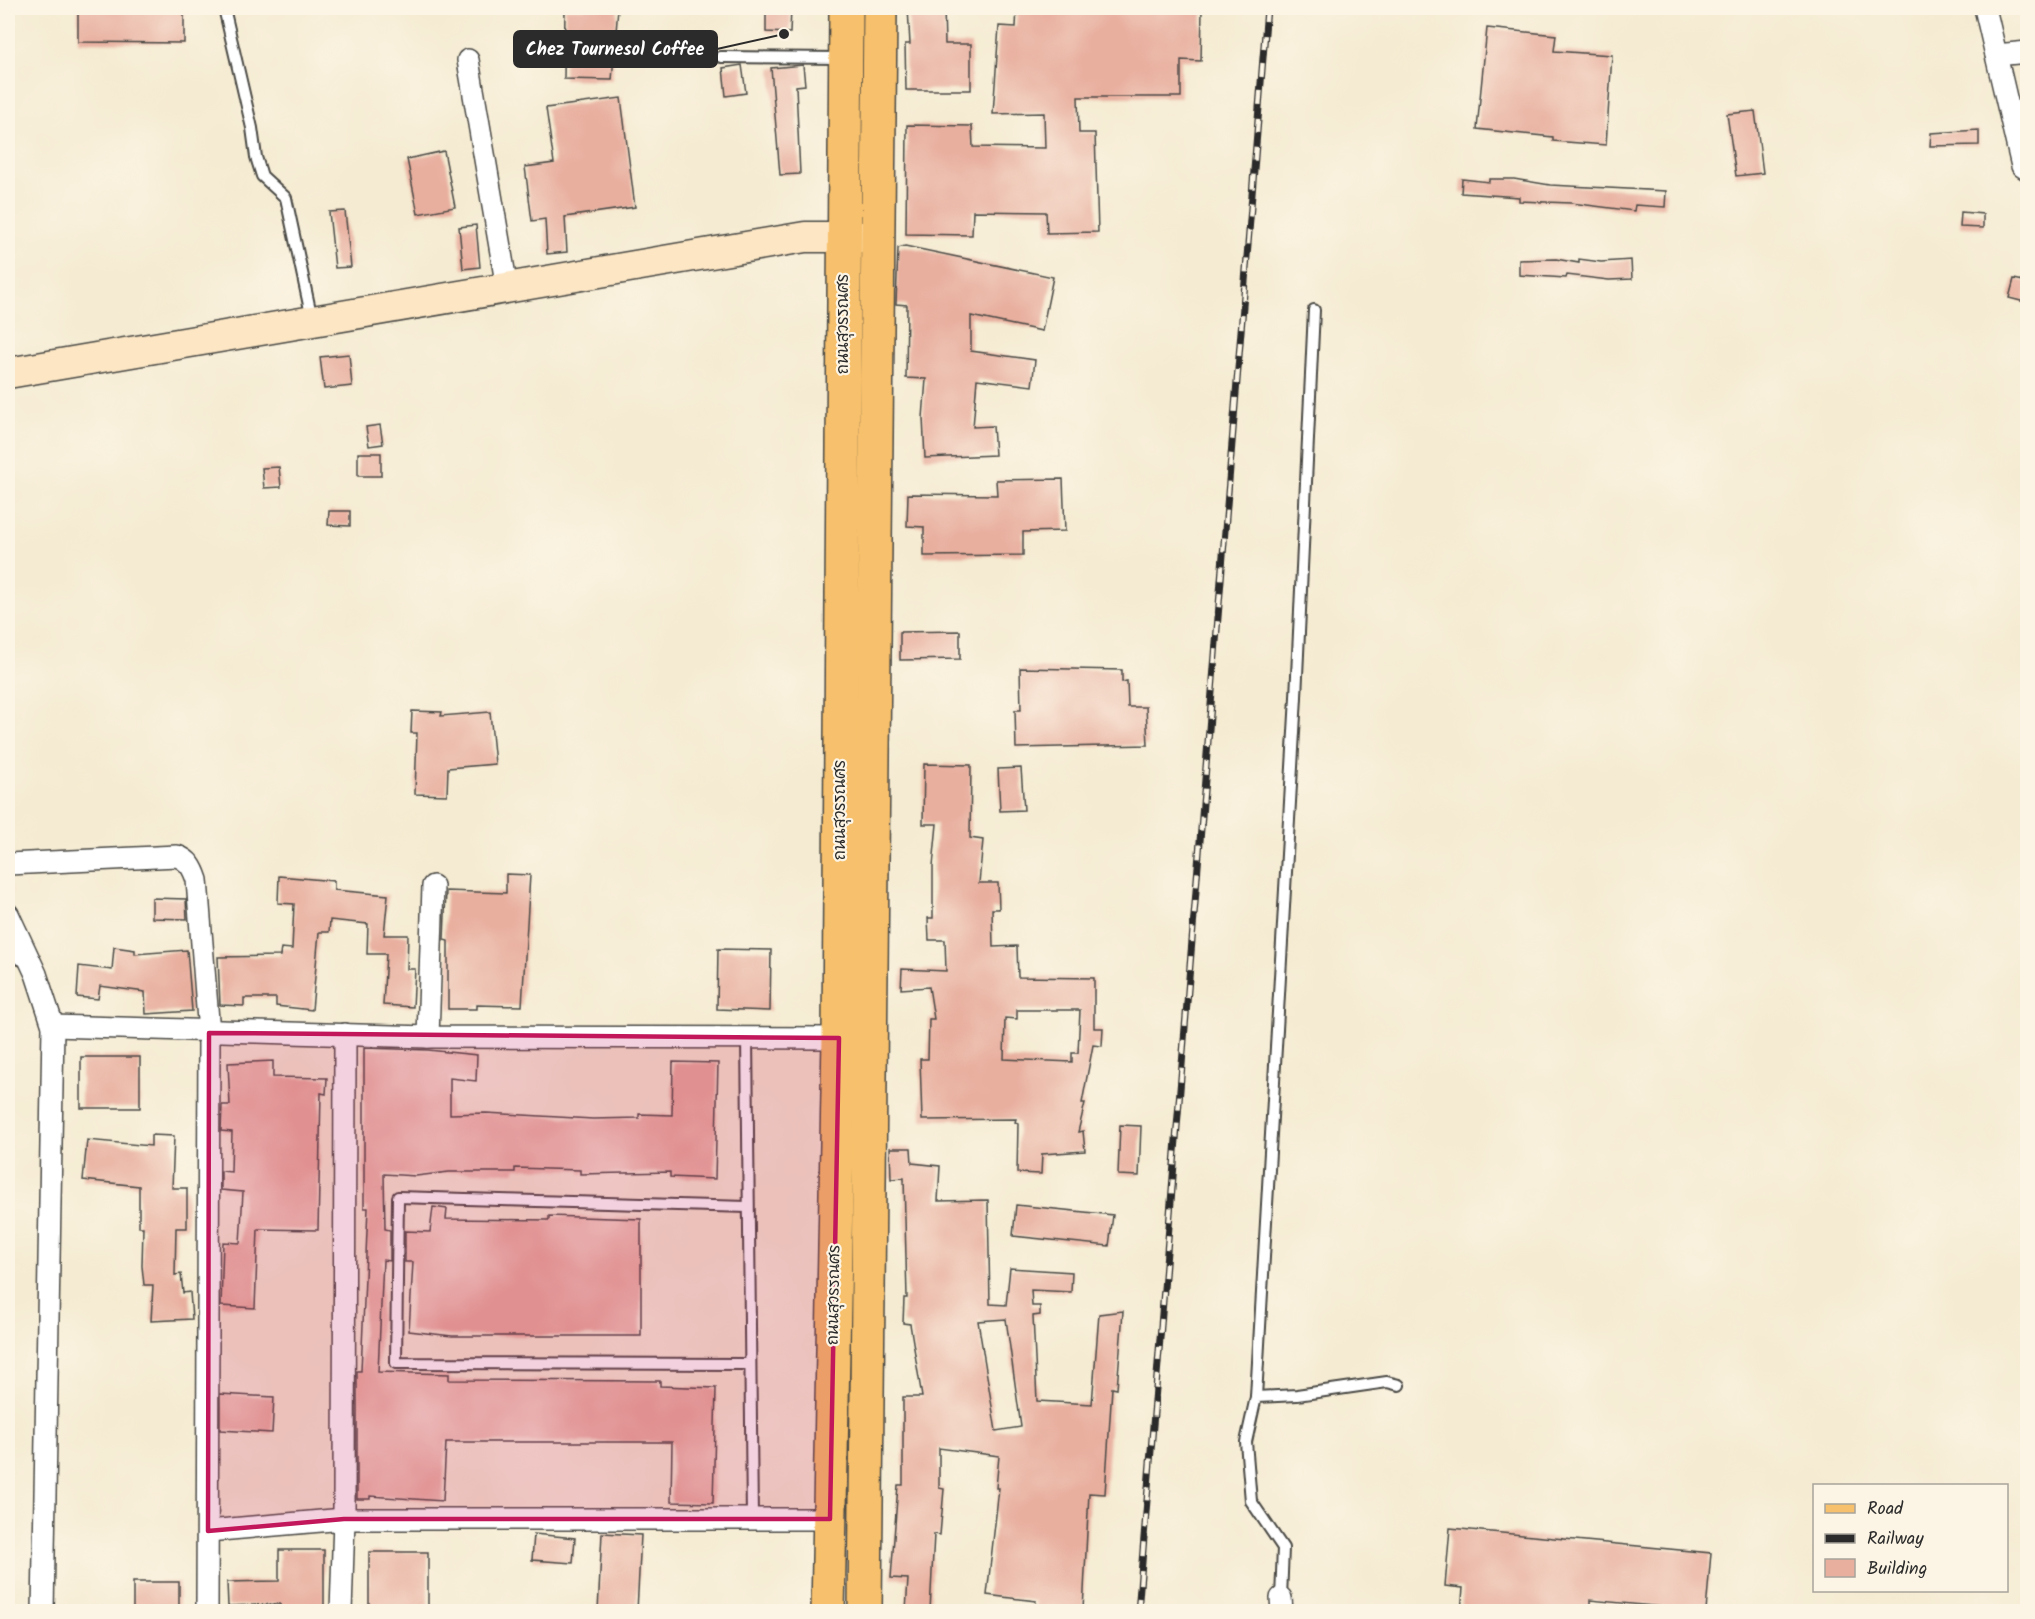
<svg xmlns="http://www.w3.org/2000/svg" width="2035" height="1619" font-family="Kalam,'Playpen Sans Thai',sans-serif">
<rect width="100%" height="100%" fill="#fcf5e5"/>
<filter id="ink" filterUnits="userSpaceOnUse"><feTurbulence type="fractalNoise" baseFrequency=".0167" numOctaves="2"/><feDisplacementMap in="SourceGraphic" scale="12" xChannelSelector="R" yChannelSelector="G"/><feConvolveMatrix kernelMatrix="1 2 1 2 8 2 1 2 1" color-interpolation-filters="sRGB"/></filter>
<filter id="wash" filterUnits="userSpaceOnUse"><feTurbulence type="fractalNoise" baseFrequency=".008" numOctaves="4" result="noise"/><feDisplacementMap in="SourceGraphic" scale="24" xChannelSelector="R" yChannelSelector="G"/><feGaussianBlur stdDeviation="1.35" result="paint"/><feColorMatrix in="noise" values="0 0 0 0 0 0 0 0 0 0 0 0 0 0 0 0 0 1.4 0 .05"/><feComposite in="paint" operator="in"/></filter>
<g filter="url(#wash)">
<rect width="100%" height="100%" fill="#f5ebd2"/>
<g id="blocks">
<g fill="#e8ae9e" fill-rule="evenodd">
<polygon points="78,8 184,8 184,43 78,42"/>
<polygon points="565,8 618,8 612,80 564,79"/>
<polygon points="766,8 791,8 790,33 766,32"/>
<polygon points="908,8 944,8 945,44 971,44 971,90 906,90 905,44 910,44"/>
<polygon points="1017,8 1202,9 1201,61 1181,60 1181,97 1078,97 1079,133 1095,133 1098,232 1047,233 1046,212 973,211 972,235 906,234 907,125 972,126 973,147 1045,148 1044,113 993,114 999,26 1016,27"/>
<polygon points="1487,28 1556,35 1554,51 1612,55 1606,145 1553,141 1553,137 1477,129"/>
<polygon points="742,65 746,93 726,96 723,68"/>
<polygon points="803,65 805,85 796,86 800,174 780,175 771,68"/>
<polygon points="621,98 635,207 565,217 567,252 547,254 545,219 532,221 525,167 554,163 546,108"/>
<polygon points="1755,111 1763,173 1736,176 1727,114"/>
<polygon points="1979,130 1979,145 1930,146 1931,133"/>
<polygon points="444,151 455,207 418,214 407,159"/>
<polygon points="1462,179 1489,182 1489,179 1514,179 1550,185 1666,191 1665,207 1635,205 1634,211 1571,203 1519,201 1519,197 1461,193"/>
<polygon points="345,211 351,267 335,268 329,212"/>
<polygon points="1961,212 1983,214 1983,228 1960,227"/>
<polygon points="476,225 480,267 463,269 459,227"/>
<polygon points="905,246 1053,277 1042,331 971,316 971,351 1035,360 1032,386 977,379 973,427 993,426 995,455 925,458 923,418 926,379 906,378 907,305 896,304 898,248"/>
<polygon points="1556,259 1579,263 1579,259 1601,262 1631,260 1632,279 1609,280 1567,275 1566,278 1519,275 1519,260"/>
<polygon points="2014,279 2028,282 2025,302 2009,298"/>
<polygon points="349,354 352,386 324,389 320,357"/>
<polygon points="380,425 383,444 369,446 366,427"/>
<rect x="358" y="453" width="23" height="23"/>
<polygon points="279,467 281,487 264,488 262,468"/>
<polygon points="1063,479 1065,531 1023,532 1023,555 924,556 924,527 907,526 908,494 997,495 996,480"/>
<polygon points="329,511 350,511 350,526 328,525"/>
<polygon points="960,631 960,659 900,660 900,632"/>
<polygon points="1020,668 1122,670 1122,682 1127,681 1128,707 1146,707 1148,745 1016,748 1015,710 1021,710"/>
<polygon points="412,711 442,712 441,716 490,712 495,764 448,768 447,795 415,794 417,733 411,733"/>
<path d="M924,764L971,765L970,838L983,840L979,883H998L999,909H992L993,947L1017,946L1018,977L1094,978V1028H1103L1102,1046L1093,1045L1082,1103H1085L1078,1132L1083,1131L1085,1151L1042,1154L1041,1174L1017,1173L1018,1123L1015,1122L1016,1119L922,1120L920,1059H928L929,1019H934L929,987L901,989L902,969L946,971L945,940H929L928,918H933V866L937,824H923ZM1017,1010H1080L1078,1053H1072V1062L1004,1059L1005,1018L1017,1019Z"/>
<polygon points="1021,768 1024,810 1000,811 998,769"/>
<polygon points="506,874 530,875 522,1006 477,1005 477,1009 448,1009 448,941 444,940 446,891 506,893"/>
<polygon points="279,876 334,881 334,890 388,895 384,935 408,935 407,969 415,969 413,1007 383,1005 386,954 367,954 368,924 330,920 329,932 319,932 312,1010 276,1006 276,998 244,998 244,1006 220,1005 218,957 280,956 281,948 292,949 294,904 278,903"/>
<polygon points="152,898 186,899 187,919 152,918"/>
<polygon points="114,947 135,950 135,954 187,950 192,1011 146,1014 145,992 100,986 98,999 77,997 79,966 112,970"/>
<polygon points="718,949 771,950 770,1011 717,1009"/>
<polygon points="364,1048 428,1050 477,1055 476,1081 450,1078 450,1114 486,1113 593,1119 639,1118 639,1114 672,1115 673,1062 718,1063 715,1179 670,1177 670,1172 580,1174 580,1170 515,1168 515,1172 449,1172 416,1176 384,1174 385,1229 390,1230 390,1261 383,1260 378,1372 449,1374 449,1380 660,1381 660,1386 716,1388 713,1503 671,1502 672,1442 446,1442 443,1501 370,1496 370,1499 357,1499 357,1371 361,1371 368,1208 364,1208"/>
<rect x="81" y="1057" width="59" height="51"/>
<polygon points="273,1061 273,1077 327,1078 326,1094 321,1093 318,1230 258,1229 255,1308 221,1306 223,1242 240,1243 243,1192 221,1190 221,1171 231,1172 232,1132 221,1131 222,1105 230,1105 228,1063"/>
<polygon points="1120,1125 1141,1126 1139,1176 1118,1175"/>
<polygon points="151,1135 174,1136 172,1188 187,1188 187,1228 176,1228 175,1275 181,1274 183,1293 190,1292 192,1319 151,1321 153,1285 144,1285 142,1266 143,1227 139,1227 139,1186 83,1180 87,1140 151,1146"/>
<path d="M890,1148H911L912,1163L940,1166L938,1201L988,1200L990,1304L1006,1305L1010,1268L1072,1272L1071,1292L1031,1290L1032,1306H1040V1315L1033,1316L1037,1401L1092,1404L1099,1314L1123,1311L1117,1389L1112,1388L1105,1494L1089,1493L1083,1610L1035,1607L1036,1601L987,1595L999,1488H996L999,1456L939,1448V1488L944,1489L940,1535L934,1534L930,1611H906L908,1579L891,1578L898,1485H903V1397H922L910,1324L903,1323L904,1298H907L904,1178L891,1179ZM1006,1319L1021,1427L996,1431L978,1321Z"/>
<polygon points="1016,1205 1113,1215 1109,1246 1013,1236"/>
<polygon points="433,1207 447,1209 446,1219 549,1220 549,1216 641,1219 641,1336 452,1336 409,1331 413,1262 405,1262 405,1231 430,1232"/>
<polygon points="220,1394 274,1397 272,1433 220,1430"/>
<polygon points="1450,1528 1711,1553 1706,1611 1590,1600 1590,1611 1461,1611 1463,1588 1445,1586"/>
<polygon points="602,1533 641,1535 637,1611 598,1611"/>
<polygon points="534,1534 575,1538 573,1563 532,1560"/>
<polygon points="279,1550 324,1550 324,1611 280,1611 280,1604 228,1606 227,1582 279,1581"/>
<rect x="369" y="1552" width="59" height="59"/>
<rect x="133" y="1582" width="46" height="29"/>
</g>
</g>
</g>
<g filter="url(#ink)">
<use href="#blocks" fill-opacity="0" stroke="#494844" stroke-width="1.5"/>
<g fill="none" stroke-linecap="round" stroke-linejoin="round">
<g stroke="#494844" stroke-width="14">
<g id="service">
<polyline points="224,8 252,128 256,157 262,176 286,198 312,319"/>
<polyline points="721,57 843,58"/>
<polyline points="8,954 29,963"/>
<polyline points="747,1036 752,1519"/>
<polyline points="748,1207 398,1197 396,1363 750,1364"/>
<polyline points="1256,1397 1296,697 1314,310"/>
<polyline points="1281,1598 1283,1548 1251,1501 1246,1442 1256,1397 1297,1395 1387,1382 1399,1385"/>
</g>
</g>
<g stroke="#494844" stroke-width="24">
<g id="minor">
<polyline points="1985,8 2022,166 2028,170"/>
<polyline points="1996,55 2028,52"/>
<polyline points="468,60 507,288"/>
<path d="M8,864L177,856C189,860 193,868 197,880L209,1033L207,1612"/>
<polyline points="8,914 36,974 53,1026 43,1612"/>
<polyline points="53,1026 428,1037 839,1038"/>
<polyline points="428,1037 433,886"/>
<polyline points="208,1531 344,1519 830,1519"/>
<polyline points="1281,1598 1282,1612"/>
<polyline points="341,1612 344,1519 345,1034"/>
</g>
</g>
<g stroke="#494844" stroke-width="33">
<polyline id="secondary" points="8,373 805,237 868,237"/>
</g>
<g stroke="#494844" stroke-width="36">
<g id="primary">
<polyline points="828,1612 839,1038 846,8"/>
<polyline points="865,1612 880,8"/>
</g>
</g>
<polyline stroke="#494844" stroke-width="3" stroke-dasharray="1.5 4.5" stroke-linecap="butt" points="8,48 14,8"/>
<use href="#service" stroke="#fff" stroke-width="10"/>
<use href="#minor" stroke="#fff" stroke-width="21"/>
<use href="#secondary" stroke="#fce6c4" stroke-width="30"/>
<use href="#primary" stroke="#f7c06c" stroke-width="33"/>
<g stroke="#2b2b2b" stroke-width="7">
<polyline id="rail" points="1138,1612 1267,8"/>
</g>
<use href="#rail" stroke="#fcf5e5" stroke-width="4.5" stroke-dasharray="14" stroke-linecap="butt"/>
</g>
</g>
<path fill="#c2185b" fill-opacity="0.2" stroke="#c2185b" stroke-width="4.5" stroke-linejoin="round" d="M209,1033L839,1038L830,1519H344L208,1531Z"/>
<g text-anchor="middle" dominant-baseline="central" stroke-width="4.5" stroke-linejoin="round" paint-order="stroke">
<g font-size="16" fill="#2b2b2b" stroke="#fcf5e5">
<text transform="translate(843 324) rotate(-90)">ถนนสุวรรณศร</text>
<text transform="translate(840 810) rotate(-90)">ถนนสุวรรณศร</text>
<text transform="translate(834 1295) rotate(-89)">ถนนสุวรรณศร</text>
</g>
</g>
<path fill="none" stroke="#2b2b2b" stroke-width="2" d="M784 34L717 49"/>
<circle fill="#2b2b2b" stroke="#fcf5e5" stroke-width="2" cx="784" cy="34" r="6"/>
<rect fill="#2b2b2b" stroke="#2b2b2b" stroke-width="2" x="514" y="31" width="203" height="36" rx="6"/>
<g font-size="18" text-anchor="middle" font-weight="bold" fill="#fff">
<text x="615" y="55">Chez Tournesol Coffee</text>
</g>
<rect width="2035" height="1619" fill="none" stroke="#fcf5e5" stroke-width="30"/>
<rect x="1813" y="1484" width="195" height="108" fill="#fcf5e5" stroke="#a8a49b" stroke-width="1.5"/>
<rect x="1825" y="1504" width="30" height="9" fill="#f7c06c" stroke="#a8a49b" stroke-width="1.5"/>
<text x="1867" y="1514" font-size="18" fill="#2b2b2b">Road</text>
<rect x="1825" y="1534" width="30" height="9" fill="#2b2b2b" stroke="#a8a49b" stroke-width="1.5"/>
<text x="1867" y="1544" font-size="18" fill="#2b2b2b">Railway</text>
<rect x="1825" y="1559" width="30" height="18" fill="#e8ae9e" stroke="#a8a49b" stroke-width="1.5"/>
<text x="1867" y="1574" font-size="18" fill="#2b2b2b">Building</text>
</svg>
